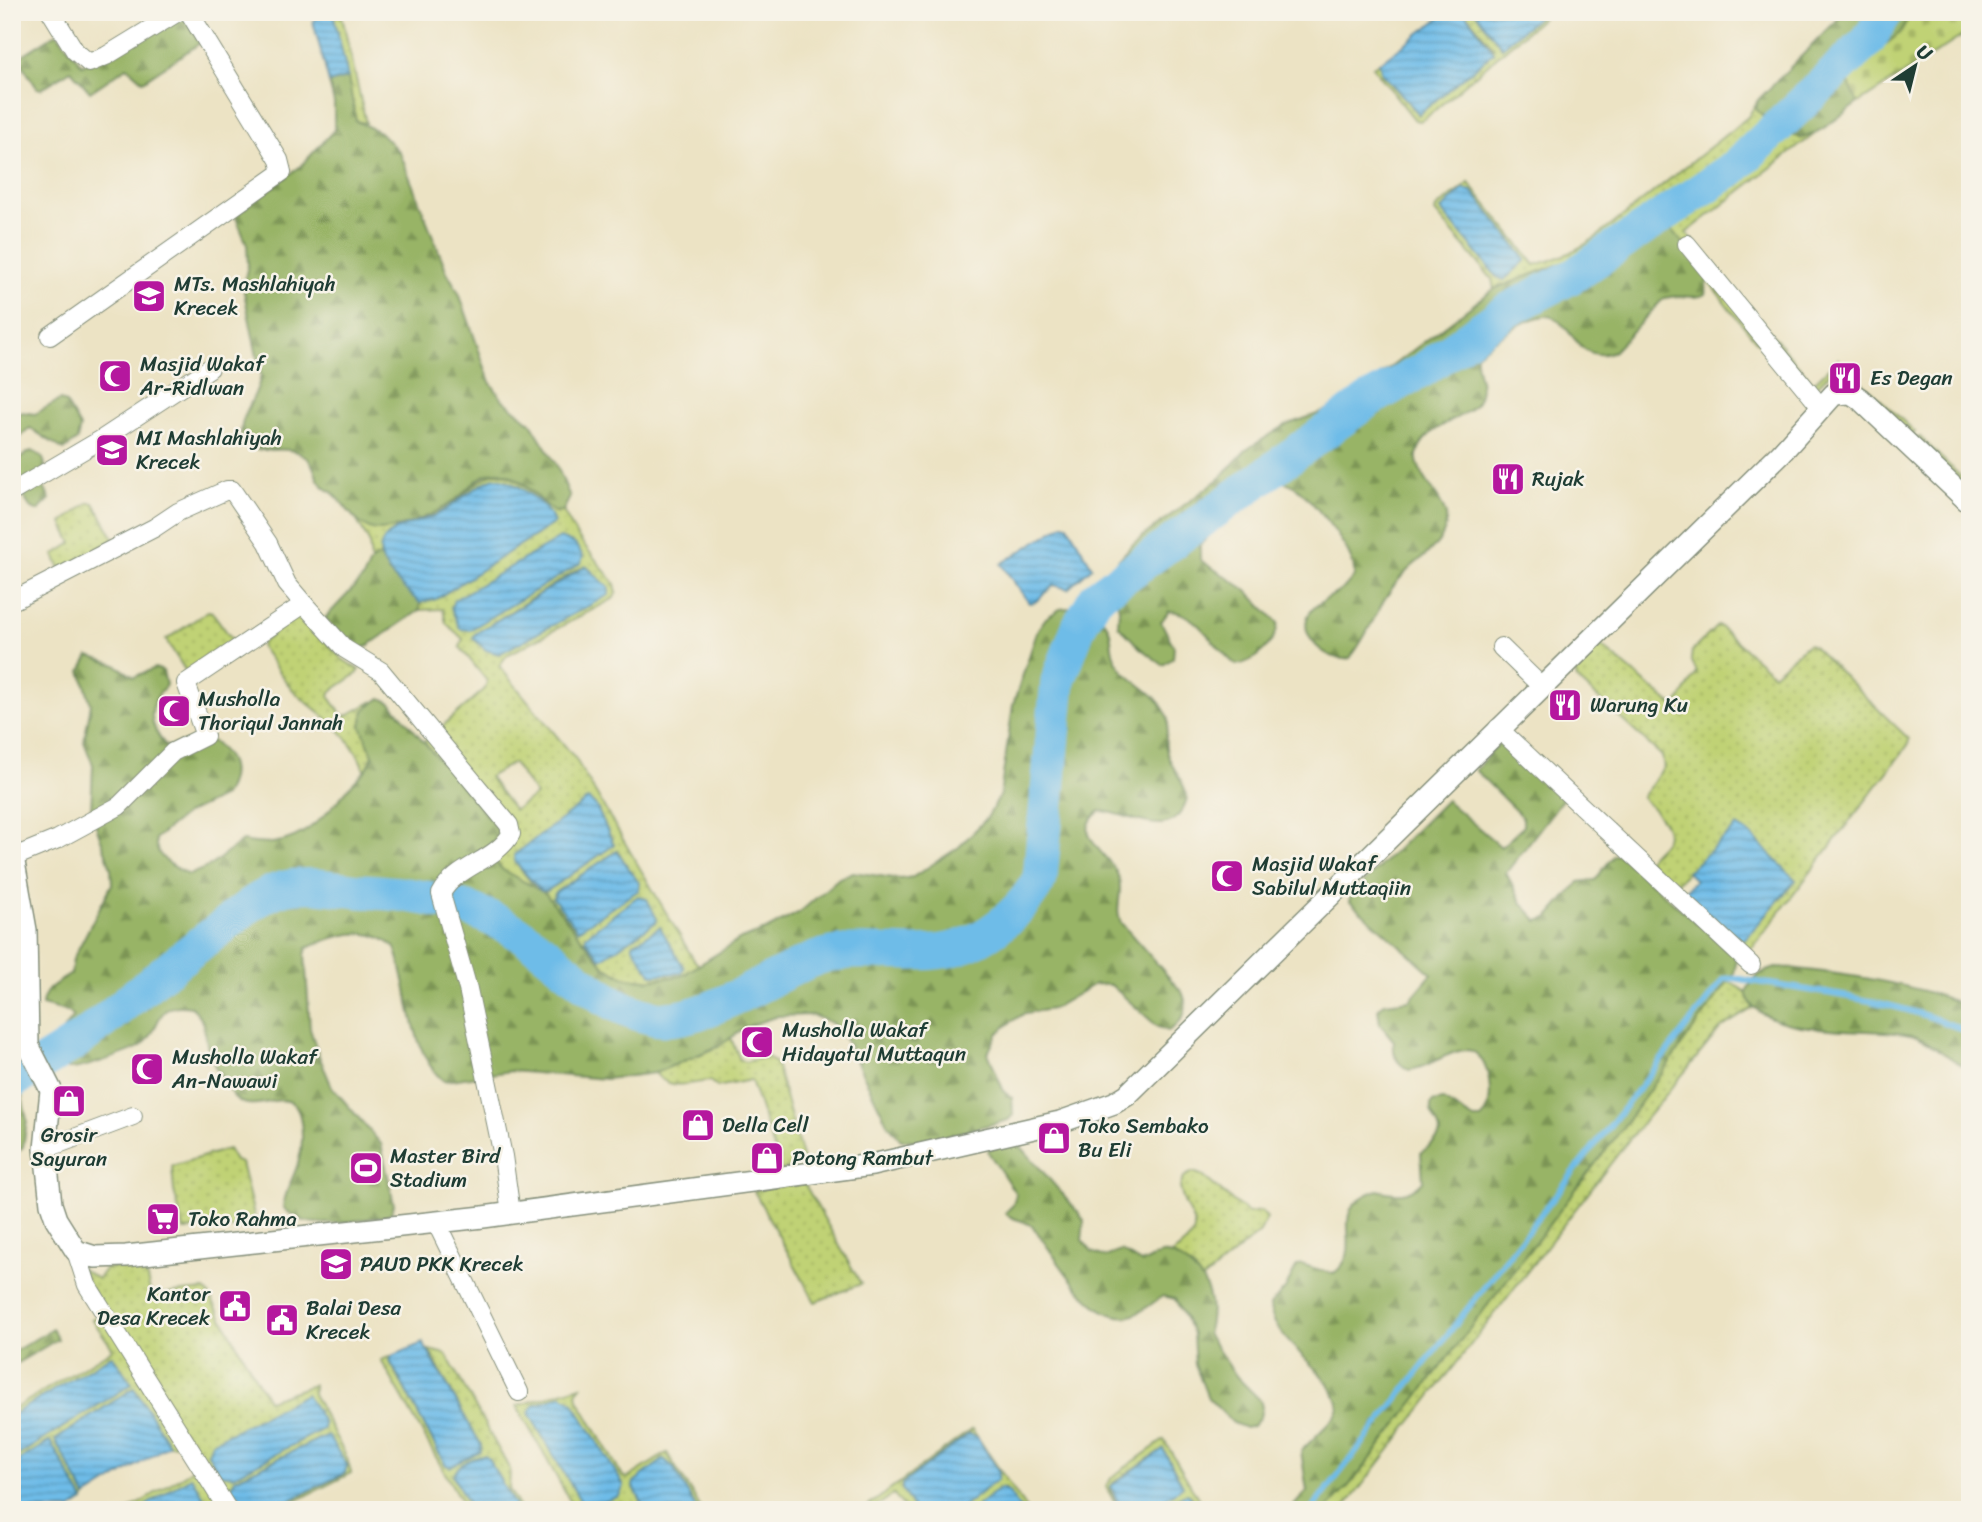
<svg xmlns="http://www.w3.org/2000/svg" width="1982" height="1522" font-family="Sriracha,sans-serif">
<defs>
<pattern id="grass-dots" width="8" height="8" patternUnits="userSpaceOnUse" patternTransform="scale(1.75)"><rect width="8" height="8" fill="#c0d275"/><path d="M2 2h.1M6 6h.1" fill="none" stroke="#a5b566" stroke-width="1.8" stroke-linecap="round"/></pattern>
<pattern id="forest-firs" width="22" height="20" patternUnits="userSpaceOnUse" patternTransform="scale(1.75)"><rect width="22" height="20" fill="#98b466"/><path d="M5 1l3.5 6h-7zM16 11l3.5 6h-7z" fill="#7b9455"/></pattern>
<pattern id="cemetery-stones" width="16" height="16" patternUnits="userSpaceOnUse" patternTransform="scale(1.75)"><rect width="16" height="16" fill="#c0d275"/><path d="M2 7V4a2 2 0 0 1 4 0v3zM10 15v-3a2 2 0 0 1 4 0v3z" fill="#a5b566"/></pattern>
<pattern id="water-rules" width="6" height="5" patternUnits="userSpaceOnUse" patternTransform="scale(1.75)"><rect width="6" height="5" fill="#6ebce8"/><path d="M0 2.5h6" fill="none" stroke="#5a9abd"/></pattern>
</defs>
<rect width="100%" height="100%" fill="#f7f3e8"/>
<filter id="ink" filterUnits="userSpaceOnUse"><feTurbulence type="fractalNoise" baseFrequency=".0143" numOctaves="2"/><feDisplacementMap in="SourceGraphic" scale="14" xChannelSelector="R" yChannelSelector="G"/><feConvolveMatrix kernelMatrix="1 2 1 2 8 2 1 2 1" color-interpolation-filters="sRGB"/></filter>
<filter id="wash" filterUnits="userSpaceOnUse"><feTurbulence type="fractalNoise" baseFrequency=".00686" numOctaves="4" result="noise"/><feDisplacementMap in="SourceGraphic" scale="28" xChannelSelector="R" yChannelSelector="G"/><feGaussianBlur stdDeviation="1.57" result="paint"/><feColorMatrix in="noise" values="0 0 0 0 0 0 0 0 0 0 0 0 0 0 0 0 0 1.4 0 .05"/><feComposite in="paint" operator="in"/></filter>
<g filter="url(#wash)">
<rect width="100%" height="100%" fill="#ece3c4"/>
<g fill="url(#grass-dots)" stroke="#708854" stroke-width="2" fill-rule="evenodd">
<polygon points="333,12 341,12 366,123 356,121"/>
<polygon points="1464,12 1475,12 1502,47 1544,12 1549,12 1428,116 1420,121 1415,120 1373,67 1379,63 1382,74 1419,114 1494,48"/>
<path d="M1758,100L1756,109L1801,139L1816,133L1686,233L1813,383L1838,359L1841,362L1810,393L1815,412L1729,308L1671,231L1646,212L1565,262L1494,289L1492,279L1435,212L1436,208L1469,183L1535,265C1558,259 1579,250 1598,236L1748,117Z"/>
<polygon points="1853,374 1915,432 1912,435 1917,439 1920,437 1970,486 1970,503 1851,393"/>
<path d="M494,473C519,474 535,498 554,512L563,511L577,536L615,584L617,593L613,599L507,655L499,666L575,758L694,960L699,965L681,976L646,980L626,978L604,966L593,955L541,891H547L614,845L596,806L515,862L533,885C501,874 484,863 497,828L424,742L485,689L487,681L460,647L463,639L446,623L443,609L420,610V603L436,599L554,523L519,486L469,496L428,519L395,530L381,547L380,556L371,561L369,542L356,519L368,528C399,523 426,519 453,502C468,492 477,480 494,473ZM586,566L609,588L475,634L575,571ZM513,763L536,795L514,810L489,777ZM618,851L640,887L553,898L556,892Z"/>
<polygon points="88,503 94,503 114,539 63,568 59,567 54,555 72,543 62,523"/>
<polygon points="208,611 212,612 234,642 187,673 166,640"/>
<path d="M299,614L342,659L359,670L358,673L330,692L329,696L342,715L346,716L373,701C351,723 368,732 373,755L365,773C355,737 325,718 298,695C284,682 273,662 261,647L262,643Z"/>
<path d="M1718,625L1773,674L1808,644L1813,646L1909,739L1908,745L1754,946L1747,951L1647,861C1652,853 1656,850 1662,844C1678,828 1651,809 1642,797L1664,767L1662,756L1577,679L1575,671L1600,645L1671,704H1677L1697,673L1691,659L1692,651ZM1737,827L1750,834L1796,880L1744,940L1739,939L1676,883Z"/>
<polygon points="1728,981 1746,992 1753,1008 1721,1028 1635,1132 1343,1510 1326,1510 1367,1464 1438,1366 1615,1138"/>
<path d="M730,1036L740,1060L745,1062L768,1057L776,1064L804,1164L781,1171L751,1080L717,1087L710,1081C689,1083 669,1091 655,1073L719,1047Z"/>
<polygon points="228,1149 235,1161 241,1163 257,1227 184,1230 174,1191 172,1166"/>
<path d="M1193,1172L1201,1175L1248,1213L1261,1211L1267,1218L1260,1232L1202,1280L1193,1268L1172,1254C1213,1225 1186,1223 1180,1187L1184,1177Z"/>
<polygon points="803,1181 861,1284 815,1302 754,1191"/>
<polygon points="144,1266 151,1295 205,1290 208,1293 268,1400 313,1385 313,1394 347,1458 351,1473 278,1510 270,1510 345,1473 327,1435 235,1479 229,1490 242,1510 212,1510 210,1507 194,1510 206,1502 191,1477 139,1510 129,1510 196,1467 180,1444 169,1445 134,1388 55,1440 86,1497 84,1501 50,1441 12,1465 12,1459 132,1384 112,1355 12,1415 12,1410 113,1349 92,1319 103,1312 80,1268 98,1279 106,1268"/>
<polygon points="429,1350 446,1354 510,1470 509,1489 521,1510 517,1510 489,1460 453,1475 471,1510 466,1510 381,1360 392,1356 390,1362 445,1464 481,1448 480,1445"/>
<polygon points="581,1386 577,1392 578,1400 623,1477 628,1478 667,1453 702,1510 697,1510 673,1467 633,1487 646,1510 635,1510 622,1503 608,1510 575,1510 517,1406"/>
<polygon points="972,1429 1027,1510 1021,1510 1005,1488 972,1510 959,1510 996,1480 902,1489 914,1510 906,1510 894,1494 871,1510 863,1510"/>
<path d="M1164,1440L1205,1510H1200L1190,1495C1175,1494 1165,1510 1149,1510L1183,1486L1163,1449L1113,1483L1110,1490L1119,1510L1106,1487L1112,1477Z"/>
</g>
<g fill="url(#forest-firs)" stroke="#5c784d" stroke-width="2">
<path d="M1845,12H1912L1900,33L1846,76L1858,103C1813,135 1802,156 1756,109L1758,100Z"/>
<polygon points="184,14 200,43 143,81 127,67 90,92 71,70 41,89 37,88 18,58 57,33 82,65"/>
<path d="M348,77L356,121L380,132L400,153L447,272L459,293L490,382L503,400L531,423L557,466L570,497L563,511L554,512C539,500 523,479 504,473C482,467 469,491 454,501C435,514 403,529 380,530C357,530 348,508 335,495C330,490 323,488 319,481C314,473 315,465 307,458C286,441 265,457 242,445C236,417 256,402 261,376L243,287L248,265L247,245L235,215L301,166L334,130V103L329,83Z"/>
<path d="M1646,212C1672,218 1692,258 1707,279L1705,294C1695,301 1679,292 1663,299L1614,351C1576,368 1571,315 1545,316C1524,318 1492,341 1476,354C1474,370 1486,383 1478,400C1467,421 1424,423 1417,455C1414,472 1443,497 1446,516C1449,541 1424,555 1408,570C1380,596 1372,631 1350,658C1331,664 1298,638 1308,616C1317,598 1342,596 1353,578C1363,560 1310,496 1294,486C1290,483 1283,482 1279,480L1241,502L1200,545V560L1245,589L1278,623C1277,642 1254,663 1236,665C1215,649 1197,611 1169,611L1161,622L1174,647L1173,658L1163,665L1140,648L1118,625L1119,609L1111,568L1134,543L1220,478L1246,450L1286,425L1323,412L1362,389L1494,289L1565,262Z"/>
<polygon points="60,400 66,403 80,427 77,440 64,450 30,428 12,445 12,418 22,412 35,414"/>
<path d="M31,451C49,456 46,469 42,484L50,499L38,511L30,507L23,496L12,501C12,480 10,462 31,451Z"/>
<polygon points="380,556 389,573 420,603 420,610 363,649 354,649 325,618 363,578 371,561"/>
<path d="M1077,607C1127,621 1101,642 1120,667C1130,681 1149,688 1160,703C1176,725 1163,728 1166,748C1168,765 1185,780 1187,798C1173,847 1131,812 1100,811C1067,836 1113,854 1119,879C1123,894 1114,909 1121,923L1182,992C1190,1009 1183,1022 1168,1031L1158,1027L1111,985L1095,984L1052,1009L1025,1013L1011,1022L997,1034L988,1053L1004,1092L1012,1098L1013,1115L1008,1120L925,1141L901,1140L887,1123L846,1040L832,1023L812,1015L778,1016L748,1026L719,1046L655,1073L606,1079L511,1071L444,1081C410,1055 410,986 395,948C370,923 337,935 307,948L305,955L310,1029L319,1056L332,1087L381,1144L394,1205L391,1213L385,1216C354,1220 305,1235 283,1207C286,1184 301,1170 302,1140C303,1063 254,1128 231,1093C223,1082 215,1068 210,1055C204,1039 207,1018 191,1007C152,1000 163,1030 141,1046C132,1052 79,1070 69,1069C60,1067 53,1060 47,1053L73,1016L69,1012L42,1005C43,988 58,983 71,974L73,959L112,884L111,868L91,811L93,765L84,742L91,704L81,671L89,656L116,665L134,677L155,668L163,671L166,685C146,707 148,726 167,747L205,736C230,753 240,768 224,796L186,814L156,838C153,857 174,867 189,875L210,866L242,841C293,852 317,825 348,789C355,780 364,774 370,764L373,755L361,726L364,710L381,698L391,703L497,828L498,833L491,846L494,861L503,870L546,894L604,966L626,978L646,980L681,976L741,939L766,930L800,912L839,878L853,872L900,879L913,877L959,847L987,818L1000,796L1013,705L1038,629L1046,618L1060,609Z"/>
<path d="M1502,740L1564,797L1506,873L1523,905L1538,921L1548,918L1579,882L1595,880L1614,855H1619L1737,958L1734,973L1615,1138L1355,1479L1326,1510H1290L1307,1491L1301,1451L1335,1417L1339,1408C1334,1370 1271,1343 1270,1305L1285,1289L1297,1266L1301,1264L1333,1274C1371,1246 1320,1210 1378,1190C1397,1195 1409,1196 1423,1181L1421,1153C1426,1148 1436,1143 1439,1136C1444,1125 1426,1115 1432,1102L1443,1100L1474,1119H1481C1497,1107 1491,1050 1466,1050C1446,1051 1428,1069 1409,1070C1395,1062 1393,1056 1394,1041L1380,1024L1378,1009L1385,1003L1410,1000L1432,974L1349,901L1352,894L1446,800L1501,847L1523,827V818L1475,770Z"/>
<path d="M1780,967C1837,973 1919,983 1970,1008V1069C1950,1061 1935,1043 1914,1036C1876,1025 1756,1041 1746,992C1754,975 1762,971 1780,967Z"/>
<polygon points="12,1048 27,1120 23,1147 12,1157"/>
<path d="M1017,1142L1078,1212L1084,1221L1082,1240L1092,1252L1105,1257L1121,1251L1141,1263C1148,1261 1155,1255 1162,1254C1170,1253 1176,1257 1182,1261C1209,1278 1216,1304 1207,1334L1237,1377L1260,1400L1262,1407L1260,1417L1253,1426L1246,1428L1233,1423L1208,1398L1195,1365L1193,1334L1175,1299L1163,1296C1153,1302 1141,1314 1130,1316C1090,1324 1055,1253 1033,1227C1025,1219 1012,1221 1005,1213L1013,1205L1016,1194L988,1152L990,1147Z"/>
<polygon points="52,1329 58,1339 12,1366 12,1350 15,1351"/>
</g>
<polygon fill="url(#cemetery-stones)" stroke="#708854" stroke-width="2" points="1912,12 1970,12 1970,31 1858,103 1846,76 1900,33"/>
<g fill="url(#water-rules)" stroke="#467c8e" stroke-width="2">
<polygon points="322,12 333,12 348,77 329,83 313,21"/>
<polygon points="1448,12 1464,12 1494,52 1419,114 1382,73 1379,63"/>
<polygon points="1475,12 1544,12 1502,47"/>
<polygon points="1463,189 1472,191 1526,260 1504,280 1497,277 1441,210"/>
<path d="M494,478C513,478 549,506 554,523L436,599L420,603C403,588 358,551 394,531C408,523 425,521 440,513C458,503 475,485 494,478Z"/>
<polygon points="1064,524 1068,525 1092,567 1068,589 1054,585 1035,602 1029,603 1001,564"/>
<polygon points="560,538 575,544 583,556 581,563 470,630 460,629 451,608 454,600"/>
<polygon points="586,566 609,588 609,595 499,654 486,650 473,638 475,634"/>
<polygon points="588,799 596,806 614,845 547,891 541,891 515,862 514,855"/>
<polygon points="1737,826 1750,834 1796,880 1744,940 1739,940 1684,892 1695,880 1687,872"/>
<polygon points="617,851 639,883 639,890 578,930 553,898 556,892"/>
<polygon points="638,896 647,899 657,919 656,922 601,959 585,939 587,935"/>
<polygon points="660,927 684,968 681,973 652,975 633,947 633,944"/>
<polygon points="423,1343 481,1445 480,1451 450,1467 445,1464 390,1361 392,1356"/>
<polygon points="112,1355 132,1384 12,1459 12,1415"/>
<polygon points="134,1388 169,1445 86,1497 55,1440"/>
<polygon points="306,1394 324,1423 323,1429 234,1476 220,1474 208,1454 212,1442"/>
<polygon points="562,1395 573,1402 624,1486 619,1496 585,1509 529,1413 534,1405"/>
<polygon points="969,1434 977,1437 999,1472 997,1480 959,1510 914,1510 902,1489 902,1484"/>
<polygon points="327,1435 347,1465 345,1473 270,1510 242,1510 229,1490 235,1479"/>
<polygon points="50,1441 84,1501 70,1510 12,1510 12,1465"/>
<polygon points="1163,1449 1183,1486 1149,1510 1121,1510 1111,1486"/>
<path d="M485,1456L489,1460L517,1510H471L453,1475C458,1465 474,1455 485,1456Z"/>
<polygon points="664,1459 673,1467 697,1510 646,1510 633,1486 634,1482"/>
<polygon points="191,1477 207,1502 194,1510 139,1510"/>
<polygon points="1000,1488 1008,1491 1021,1510 972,1510"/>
<polygon points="1188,1494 1200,1510 1160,1510 1183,1495"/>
</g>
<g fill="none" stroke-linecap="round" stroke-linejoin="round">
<path stroke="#6ebce8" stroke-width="6" d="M1311,1510L1724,979L1735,978C1814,993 1897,998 1970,1033"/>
<path stroke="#6ebce8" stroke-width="35" d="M12,1082C43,1062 77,1044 105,1020C143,989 180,958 220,929C239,914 259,895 284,888C308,882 336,889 360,891C430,894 489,907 545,952C579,979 609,1009 654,1018C697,1027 775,974 817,958C861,942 922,964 968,944C998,931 1025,907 1040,878L1058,681L1079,626L1096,597L1369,400L1423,370L1506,311L1573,276L1735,167L1868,41L1886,12"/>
</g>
</g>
<g filter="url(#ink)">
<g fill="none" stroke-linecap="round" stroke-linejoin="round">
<g stroke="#86907c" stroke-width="20">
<g id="minor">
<polyline points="51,12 75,51 89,63 106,56 178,12"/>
<polyline points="1687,244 1820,406"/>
<polyline points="50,336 282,172 279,160 189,12"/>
<polyline points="12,492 102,439 210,368"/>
<path d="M12,601L154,528L178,512L227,490H232L268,543L287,584L304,604L345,649L381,671L509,825L511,834C496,861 455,866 441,894L468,989L503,1156L511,1213"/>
<polyline points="1501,647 1541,686"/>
<polyline points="1498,728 1751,965"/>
<polyline points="14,857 58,839 119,806 173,752 205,736 186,683 304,604"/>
<polyline points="45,1149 133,1116"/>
<polyline points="436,1222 519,1392"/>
<polyline points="76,1251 87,1285 228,1510"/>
</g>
</g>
<g stroke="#86907c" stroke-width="24">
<polyline id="tertiary" points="12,851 26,930 28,1045 51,1090 45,1149 51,1204 56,1219 76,1251 95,1257 126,1256 483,1217 872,1165 1060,1122 1114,1103 1127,1095 1781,453 1834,394 1851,393 1860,399 1970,503"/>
</g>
<use href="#minor" stroke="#fff" stroke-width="18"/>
<use href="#tertiary" stroke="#fff" stroke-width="21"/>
</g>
</g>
<defs>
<g id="school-square" transform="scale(1.75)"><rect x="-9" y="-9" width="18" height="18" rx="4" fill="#b5179e" stroke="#f7f3e8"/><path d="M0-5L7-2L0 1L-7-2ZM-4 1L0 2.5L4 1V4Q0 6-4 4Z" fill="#fff"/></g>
<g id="mosque-square" transform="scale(1.75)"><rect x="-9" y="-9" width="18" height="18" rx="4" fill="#b5179e" stroke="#f7f3e8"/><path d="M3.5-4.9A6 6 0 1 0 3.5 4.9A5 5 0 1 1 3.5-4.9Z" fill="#fff"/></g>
<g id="restaurant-square" transform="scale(1.75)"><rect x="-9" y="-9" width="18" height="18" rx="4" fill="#b5179e" stroke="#f7f3e8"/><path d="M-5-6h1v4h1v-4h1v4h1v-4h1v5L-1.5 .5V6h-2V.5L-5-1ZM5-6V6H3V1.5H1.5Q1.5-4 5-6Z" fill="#fff"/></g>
<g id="shop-square" transform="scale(1.75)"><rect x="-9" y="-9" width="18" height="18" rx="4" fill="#b5179e" stroke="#f7f3e8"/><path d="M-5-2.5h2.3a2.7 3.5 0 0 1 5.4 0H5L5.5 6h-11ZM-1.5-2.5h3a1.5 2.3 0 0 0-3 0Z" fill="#fff"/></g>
<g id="stadium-square" transform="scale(1.75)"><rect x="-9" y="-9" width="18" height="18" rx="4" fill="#b5179e" stroke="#f7f3e8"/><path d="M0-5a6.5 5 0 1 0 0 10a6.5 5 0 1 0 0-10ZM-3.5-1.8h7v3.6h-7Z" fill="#fff"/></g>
<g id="supermarket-square" transform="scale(1.75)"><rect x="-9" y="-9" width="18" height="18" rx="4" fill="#b5179e" stroke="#f7f3e8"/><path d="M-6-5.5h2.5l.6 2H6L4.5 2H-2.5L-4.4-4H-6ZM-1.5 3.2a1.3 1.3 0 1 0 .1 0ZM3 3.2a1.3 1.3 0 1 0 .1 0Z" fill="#fff"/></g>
<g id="civic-square" transform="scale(1.75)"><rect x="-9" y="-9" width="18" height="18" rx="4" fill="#b5179e" stroke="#f7f3e8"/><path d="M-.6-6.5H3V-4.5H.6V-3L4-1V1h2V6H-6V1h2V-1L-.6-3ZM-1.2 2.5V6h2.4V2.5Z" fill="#fff"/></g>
</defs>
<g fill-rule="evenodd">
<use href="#school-square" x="149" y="296"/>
<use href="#mosque-square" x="115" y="376"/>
<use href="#restaurant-square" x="1845" y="378"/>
<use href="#school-square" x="112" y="450"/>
<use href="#restaurant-square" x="1508" y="479"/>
<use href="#restaurant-square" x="1565" y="705"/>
<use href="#mosque-square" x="174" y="711"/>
<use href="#mosque-square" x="1227" y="876"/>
<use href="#mosque-square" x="757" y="1042"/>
<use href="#mosque-square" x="147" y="1069"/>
<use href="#shop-square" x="69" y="1101"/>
<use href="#shop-square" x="698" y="1125"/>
<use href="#shop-square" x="1054" y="1138"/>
<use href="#shop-square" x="767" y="1158"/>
<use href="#stadium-square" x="366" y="1168"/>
<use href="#supermarket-square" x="163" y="1219"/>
<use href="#school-square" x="336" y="1264"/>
<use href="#civic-square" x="235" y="1306"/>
<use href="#civic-square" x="282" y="1320"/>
</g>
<g text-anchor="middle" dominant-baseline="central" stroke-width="5" stroke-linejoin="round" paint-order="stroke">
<g font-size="21" fill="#1f3d34" stroke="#f7f3e8" text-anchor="start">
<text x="174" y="284">MTs. Mashlahiyah<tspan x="174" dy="24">Krecek</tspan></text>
<text x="140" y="364">Masjid Wakaf<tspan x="140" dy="24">Ar-Ridlwan</tspan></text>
<text x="1870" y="378">Es Degan</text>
<text x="136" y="438">MI Mashlahiyah<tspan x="136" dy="24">Krecek</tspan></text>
<text x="1532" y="479">Rujak</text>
<text x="198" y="699">Musholla<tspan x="198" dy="24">Thoriqul Jannah</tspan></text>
<text x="1590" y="705">Warung Ku</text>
<text x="1252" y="864">Masjid Wakaf<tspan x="1252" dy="24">Sabilul Muttaqiin</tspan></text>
<text x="782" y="1030">Musholla Wakaf<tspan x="782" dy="24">Hidayatul Muttaqun</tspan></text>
<text x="172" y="1057">Musholla Wakaf<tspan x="172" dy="24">An-Nawawi</tspan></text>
<text x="722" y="1125">Della Cell</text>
<text x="1078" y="1126">Toko Sembako<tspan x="1078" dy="24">Bu Eli</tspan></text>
<text x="69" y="1135" text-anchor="middle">Grosir<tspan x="69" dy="24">Sayuran</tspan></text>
<text x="390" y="1156">Master Bird<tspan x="390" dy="24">Stadium</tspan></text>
<text x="792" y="1158">Potong Rambut</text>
<text x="188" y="1219">Toko Rahma</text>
<text x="360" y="1264">PAUD PKK Krecek</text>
<text x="210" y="1294" text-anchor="end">Kantor<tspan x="210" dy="24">Desa Krecek</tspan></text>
<text x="306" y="1308">Balai Desa<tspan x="306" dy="24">Krecek</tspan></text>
</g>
</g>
<rect width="1982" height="1522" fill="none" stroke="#f7f3e8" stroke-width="42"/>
<g transform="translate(1915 66) rotate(35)" stroke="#f7f3e8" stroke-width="5" paint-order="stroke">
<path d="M0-5L12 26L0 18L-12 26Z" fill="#1f3d34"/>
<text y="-10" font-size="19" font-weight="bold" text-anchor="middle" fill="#1f3d34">U</text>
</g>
</svg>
